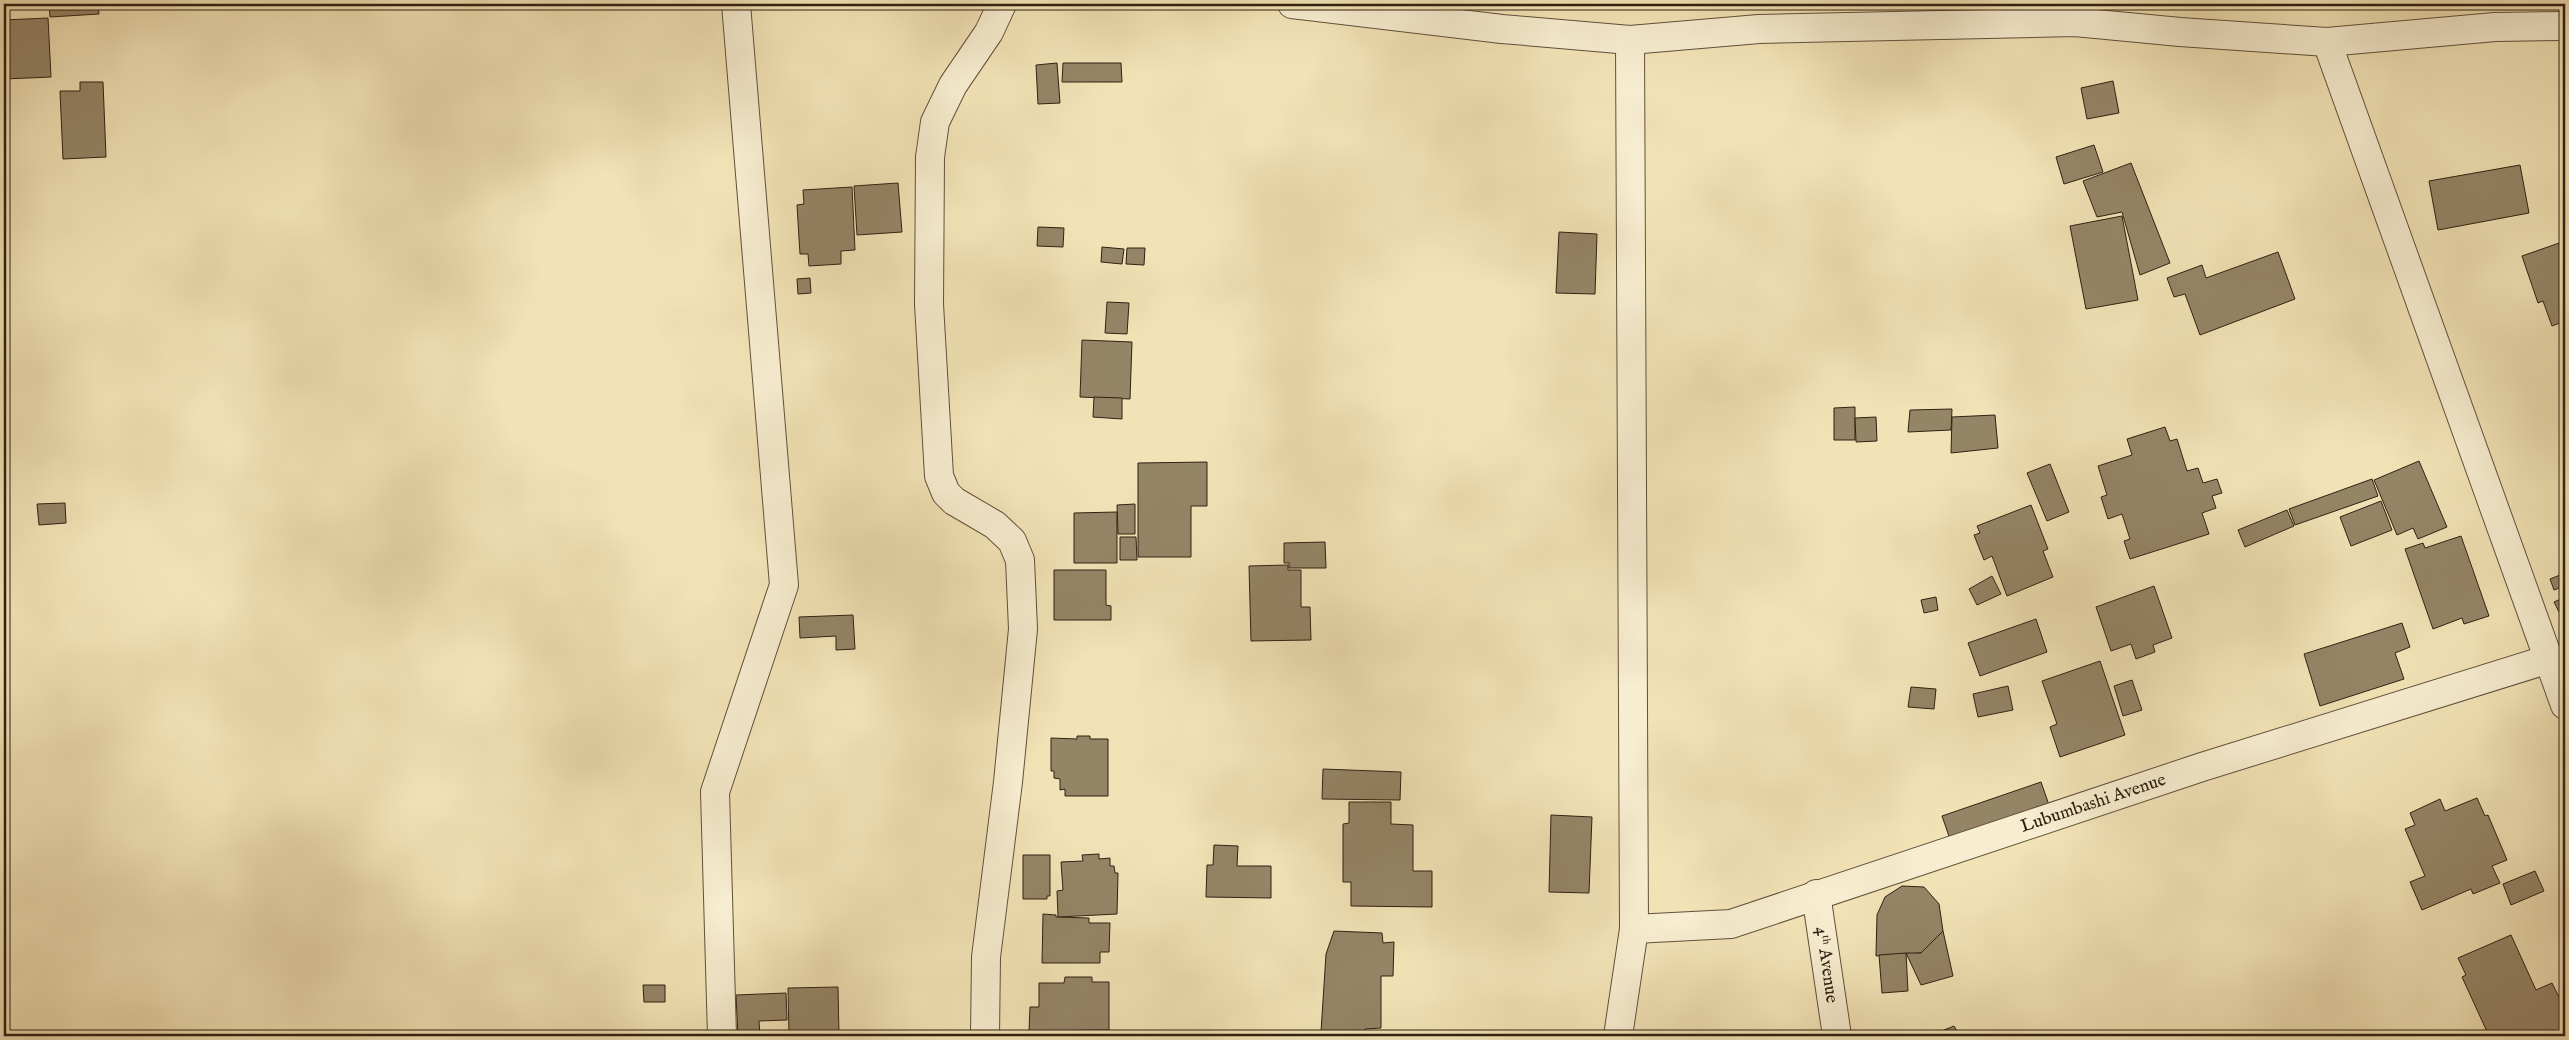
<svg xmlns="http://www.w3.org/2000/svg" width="2569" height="1040" font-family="'IM FELL English',serif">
<rect width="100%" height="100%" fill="#f2e3b6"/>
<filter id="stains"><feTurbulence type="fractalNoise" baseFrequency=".004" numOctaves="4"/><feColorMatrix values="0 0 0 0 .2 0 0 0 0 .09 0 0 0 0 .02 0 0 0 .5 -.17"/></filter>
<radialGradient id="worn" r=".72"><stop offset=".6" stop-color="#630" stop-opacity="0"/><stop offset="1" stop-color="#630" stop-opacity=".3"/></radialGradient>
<g fill="#958567" stroke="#302012">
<polygon points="49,4 98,4 99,14 50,17"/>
<polygon points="48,18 51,77 4,79 4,20"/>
<polygon points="1057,63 1060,103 1038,104 1036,65"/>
<polygon points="1063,63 1121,63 1122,82 1062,82"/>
<polygon points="2113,81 2119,113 2087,119 2081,88"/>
<polygon points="80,82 103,82 106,157 63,159 60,91 80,91"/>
<polygon points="2094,145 2103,172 2064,184 2056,157"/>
<polygon points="2131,163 2170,263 2140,275 2122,212 2097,217 2083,181"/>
<polygon points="2520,165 2529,213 2438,230 2429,181"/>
<polygon points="898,183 902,232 857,235 854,186"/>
<polygon points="852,187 855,250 841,251 841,264 809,266 808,254 800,254 797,205 804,204 803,190"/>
<polygon points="2122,216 2138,300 2086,309 2070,226"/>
<polygon points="1038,227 1064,228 1063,247 1037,246"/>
<polygon points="1559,232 1597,234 1595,294 1556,293"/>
<polygon points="2565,241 2565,321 2552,326 2543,301 2538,303 2522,256"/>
<polygon points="1102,247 1124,249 1122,264 1101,262"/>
<polygon points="1127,248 1145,248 1144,265 1126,264"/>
<polygon points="2278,252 2295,299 2200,335 2185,294 2174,297 2167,278 2202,265 2206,278"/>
<polygon points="810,278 811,293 798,294 797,279"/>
<polygon points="1107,302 1129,303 1127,334 1105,333"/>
<polygon points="1082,340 1132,342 1130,399 1080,397"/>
<polygon points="1094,397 1122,398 1122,419 1093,417"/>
<polygon points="1855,407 1855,440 1834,440 1834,408"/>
<polygon points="1952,409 1951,430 1908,432 1910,410"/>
<polygon points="1995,415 1998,448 1951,453 1952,417"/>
<polygon points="1876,417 1877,441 1856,442 1855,418"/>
<polygon points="2165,427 2170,441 2177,439 2187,471 2198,468 2203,483 2217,479 2222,493 2212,496 2216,508 2202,513 2209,534 2130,559 2124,541 2130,539 2122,514 2108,519 2101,497 2107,495 2098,466 2132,455 2127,439"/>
<polygon points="2419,461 2447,527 2418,539 2413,528 2397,535 2374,480"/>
<polygon points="1207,462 1207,506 1191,506 1191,557 1138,557 1138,463"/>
<polygon points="2050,464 2069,512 2047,521 2027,473"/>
<polygon points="2372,479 2378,496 2295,525 2289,509"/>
<polygon points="2381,501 2392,530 2351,546 2340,517"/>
<polygon points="65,503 66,523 39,525 37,504"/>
<polygon points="1135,504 1135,534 1118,534 1117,505"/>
<polygon points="2031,505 2048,549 2043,551 2053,577 2007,596 1992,556 1984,560 1974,535 1980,533 1977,526"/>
<polygon points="2287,510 2294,526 2245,547 2238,530"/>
<polygon points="1117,512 1117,563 1074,563 1074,513"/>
<polygon points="2461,536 2489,616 2464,624 2462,618 2433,629 2405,549 2423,543 2425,548"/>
<polygon points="1120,537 1136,537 1137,560 1120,560"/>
<polygon points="1325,542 1326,568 1289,568 1289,563 1284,563 1284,543"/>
<polygon points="1288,565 1288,570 1301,570 1301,607 1310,607 1311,640 1251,641 1249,566"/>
<polygon points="1054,570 1106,570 1106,605 1111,606 1111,620 1054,620"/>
<polygon points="2565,573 2565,586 2554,590 2550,579"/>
<polygon points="1992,576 2001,594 1977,605 1969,589"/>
<polygon points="2154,586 2172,638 2153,645 2155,652 2136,659 2131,644 2111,651 2096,607"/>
<polygon points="1936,597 1938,610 1924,613 1921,600"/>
<polygon points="2565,597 2565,610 2559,612 2554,602"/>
<polygon points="853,615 855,649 836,650 836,636 800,638 799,617"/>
<polygon points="2036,619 2047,652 1980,676 1968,643"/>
<polygon points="2402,623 2410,647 2395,653 2404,679 2320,706 2304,654"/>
<polygon points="2100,661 2125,735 2060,757 2050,727 2057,724 2042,681"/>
<polygon points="2132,680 2142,710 2123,716 2114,686"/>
<polygon points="2008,686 2013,710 1978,717 1973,694"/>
<polygon points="1911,687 1936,689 1934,709 1908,707"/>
<polygon points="1077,736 1090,736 1090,739 1108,739 1108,796 1065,796 1065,789 1060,790 1060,779 1054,778 1054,771 1051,771 1051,738 1077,739"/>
<polygon points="1323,769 1401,772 1400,800 1322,799"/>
<polygon points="2041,782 2049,805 1950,839 1942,816"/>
<polygon points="2477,798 2485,816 2488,815 2507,860 2492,866 2500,883 2473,894 2471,889 2422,910 2410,882 2425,876 2405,829 2415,825 2410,813 2440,799 2445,811"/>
<polygon points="1349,802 1391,802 1391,824 1413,825 1413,871 1432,871 1432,907 1351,906 1351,882 1343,882 1343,824 1349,823"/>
<polygon points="1551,815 1592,817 1589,893 1549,892"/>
<polygon points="1214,845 1238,846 1237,866 1271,866 1271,898 1206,897 1207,865 1213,865"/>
<polygon points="1099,854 1099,859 1110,858 1110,866 1114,866 1115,873 1118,873 1117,914 1058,917 1057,891 1063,890 1061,862 1083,861 1082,855"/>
<polygon points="1023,855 1050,855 1050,896 1047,896 1047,899 1023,899"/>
<polygon points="2535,871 2544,891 2511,905 2503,884"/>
<polygon points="1902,886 1924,887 1939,904 1943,931 1921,953 1876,956 1877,915 1885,897"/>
<polygon points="1043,914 1056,915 1056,917 1089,918 1089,923 1110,923 1109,952 1100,952 1100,963 1042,963"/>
<polygon points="1334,931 1382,933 1383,943 1394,942 1393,976 1381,976 1381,1028 1365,1029 1366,1035 1321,1032 1326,954"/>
<polygon points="1943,931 1953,976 1921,985 1906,953 1921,953"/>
<polygon points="2511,935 2536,990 2552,983 2559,997 2565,994 2565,1036 2489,1036 2462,977 2466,975 2458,958"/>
<polygon points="1906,953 1908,991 1882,993 1879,955"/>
<polygon points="1065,977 1092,977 1092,982 1109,982 1109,1030 1029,1031 1030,1007 1039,1007 1039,983 1064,983"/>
<polygon points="643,985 665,985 665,1002 644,1002"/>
<polygon points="838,987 839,1036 789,1036 788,988"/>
<polygon points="786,993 787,1020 759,1021 760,1036 738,1036 736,995"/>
<polygon points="1954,1026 1960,1036 1929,1036"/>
</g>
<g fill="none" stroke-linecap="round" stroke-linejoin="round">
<g stroke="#60513b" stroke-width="30">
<g id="minor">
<polyline points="1292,4 1502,29 1630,40 1759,29 2075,22 2180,32 2327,42 2495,27 2565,26"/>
<polyline points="2327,42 2565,705"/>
<polyline points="1816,894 1837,1036"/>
<path id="s1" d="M1634,929L1731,924L2202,767L2549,659"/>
<polyline points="722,1036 715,792 784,585 736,4"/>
<polyline points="985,1036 986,957 1008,782 1023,629 1020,560 1012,541 995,525 954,501 946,493 939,476 929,304 930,157 935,122 953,85 989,32 1002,4"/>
<polyline points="1618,1036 1634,929 1630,40"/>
</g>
</g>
<use href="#minor" stroke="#f7edd0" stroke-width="28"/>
</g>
<g text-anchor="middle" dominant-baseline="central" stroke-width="4" stroke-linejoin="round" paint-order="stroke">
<g font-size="18" fill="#302012" stroke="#f7edd0">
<text stroke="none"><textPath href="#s1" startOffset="479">Lubumbashi Avenue</textPath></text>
<text transform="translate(1826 965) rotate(82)">4ᵗʰ Avenue</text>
</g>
</g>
<rect width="2569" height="1040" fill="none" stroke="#f2e3b6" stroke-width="20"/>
<rect x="5" y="5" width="2559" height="1030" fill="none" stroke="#302012" stroke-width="2.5"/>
<rect x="10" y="10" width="2549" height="1020" fill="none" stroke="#302012"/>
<rect width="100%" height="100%" filter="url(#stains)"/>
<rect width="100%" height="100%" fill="url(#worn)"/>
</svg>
